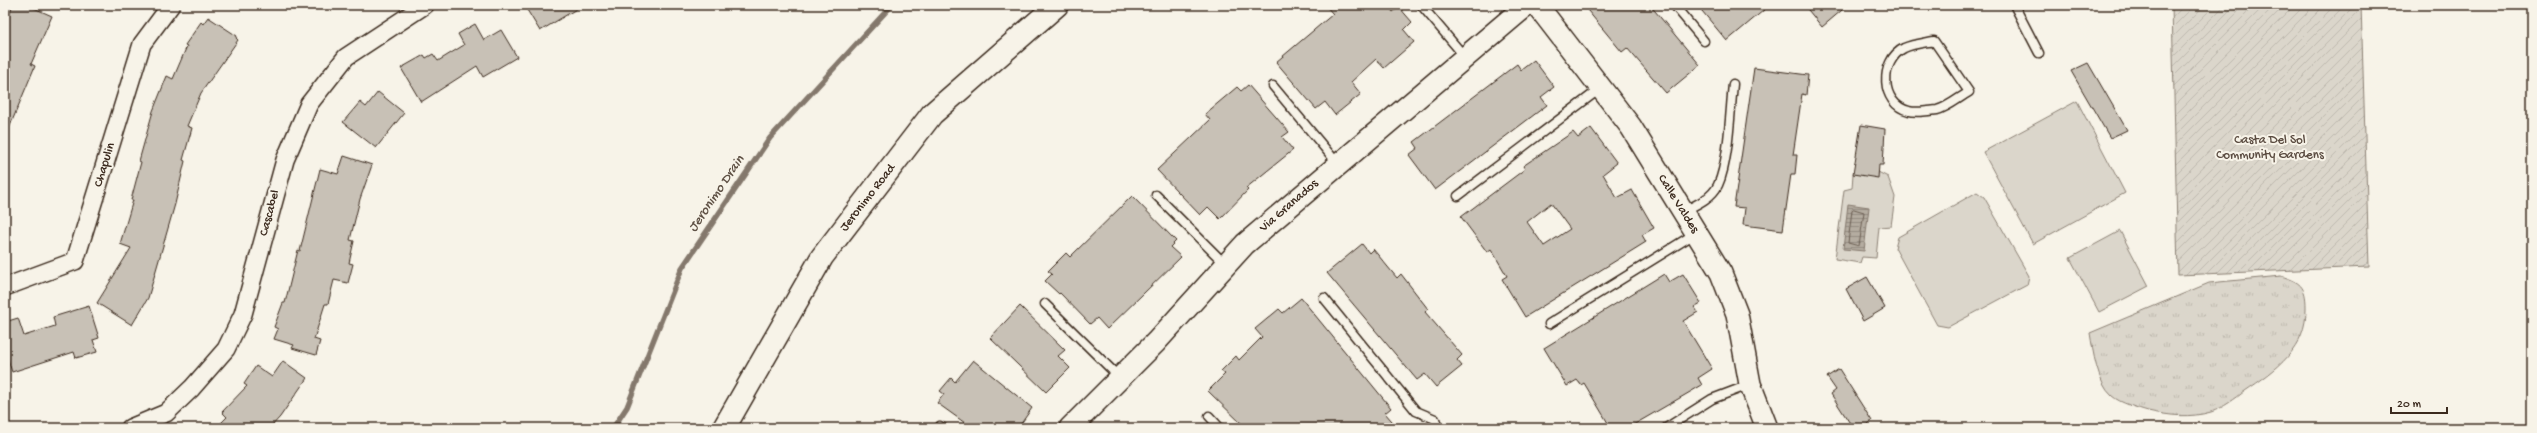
<svg xmlns="http://www.w3.org/2000/svg" width="2537" height="433" font-family="'Gochi Hand',sans-serif">
<defs>
<pattern id="grass-tufts" width="24" height="20" patternUnits="userSpaceOnUse"><rect width="24" height="20" fill="#dbd6cb"/><path d="M3 7l-1-3M5 7V3M7 7l1-3M15 17l-1-3M17 17v-4M19 17l1-3" fill="none" stroke="#bdb8ae"/></pattern>
<pattern id="garden-furrows" width="10" height="10" patternUnits="userSpaceOnUse"><rect width="10" height="10" fill="#dbd6cb"/><path d="M-1 1l2-2M0 10L10 0M9 11l2-2" fill="none" stroke="#bdb8ae"/></pattern>
<pattern id="water-rules" width="6" height="5" patternUnits="userSpaceOnUse"><rect width="6" height="5" fill="#b4aca0"/><path d="M0 2.5h6" fill="none" stroke="#948c82"/></pattern>
</defs>
<rect width="100%" height="100%" fill="#f7f3e8"/>
<filter id="ink" filterUnits="userSpaceOnUse"><feTurbulence type="fractalNoise" baseFrequency=".025" numOctaves="2"/><feDisplacementMap in="SourceGraphic" scale="8" xChannelSelector="R" yChannelSelector="G"/><feConvolveMatrix kernelMatrix="1 2 1 2 8 2 1 2 1" color-interpolation-filters="sRGB"/></filter>
<g filter="url(#ink)">
<path fill="url(#grass-tufts)" stroke="#8b8074" d="M2281,276C2300,282 2306,286 2306,307C2307,349 2276,370 2245,391C2236,398 2223,408 2211,412C2190,418 2170,416 2148,411C2138,408 2120,403 2112,396C2097,383 2093,351 2090,333L2209,283Z"/>
<polygon fill="url(#garden-furrows)" stroke="#8b8074" points="2172,5 2361,5 2369,267 2178,275"/>
<g fill="#dbd6cb" stroke="#8b8074">
<polygon points="2077,101 2125,193 2033,244 1983,152"/>
<polygon points="1878,172 1888,177 1895,197 1891,226 1879,227 1876,258 1862,257 1860,263 1835,259 1844,190 1852,188 1853,174"/>
<polygon points="1977,192 1984,197 2029,276 2027,285 1948,327 1937,325 1895,248 1898,237"/>
<polygon points="2120,231 2149,286 2099,312 2070,258"/>
</g>
<polygon fill="url(#water-rules)" stroke="#84786c" points="1848,204 1869,207 1864,251 1843,249"/>
<g fill="none" stroke-linecap="round" stroke-linejoin="round">
<polygon stroke="#6b5e52" stroke-width="1" points="1854,209 1864,212 1859,246 1848,243 1852,210"/>
<polyline stroke="#84786c" stroke-width="5.5" points="613,428 627,407 682,268 770,138 892,5"/>
</g>
<g fill="#c8c1b6" stroke="#3b2a1e" fill-rule="evenodd">
<polygon points="13,5 27,5 52,16 31,64 35,66 5,138 5,24"/>
<polygon points="524,5 583,5 540,31"/>
<polygon points="1325,5 1387,5 1393,12 1399,7 1412,22 1404,30 1414,42 1384,68 1376,59 1351,82 1361,94 1335,115 1325,102 1316,109 1276,62 1333,14"/>
<polygon points="1583,5 1650,5 1700,65 1666,93 1627,48 1622,52"/>
<polygon points="1697,5 1770,5 1727,41"/>
<polygon points="1804,5 1848,5 1822,27"/>
<polygon points="208,17 237,36 236,38 238,40 201,93 187,126 192,128 183,160 185,161 175,204 148,298 132,325 97,303 131,248 120,244 133,200 131,200 141,162 139,161 153,111 167,76 173,79 187,46 185,45 201,22 203,24"/>
<polygon points="475,24 484,40 501,30 517,57 483,77 477,66 421,102 401,68 424,55 426,58 433,54 438,61 464,45 458,34"/>
<polygon points="1534,60 1554,87 1541,97 1547,105 1435,190 1409,155 1418,148 1414,142 1517,64 1521,70"/>
<polygon points="2088,63 2127,130 2110,138 2071,71"/>
<polygon points="1754,68 1808,75 1806,95 1802,94 1793,155 1797,155 1795,174 1791,174 1783,230 1743,225 1745,208 1734,207"/>
<polygon points="1248,85 1289,132 1282,137 1293,150 1246,188 1248,190 1220,219 1208,207 1200,215 1157,170 1210,120 1205,114 1237,87 1241,91"/>
<polygon points="378,92 404,113 376,148 343,122 360,102 366,107"/>
<polygon points="1861,125 1885,129 1883,165 1879,165 1878,178 1853,174"/>
<path d="M1591,128L1617,163L1603,174L1617,198L1632,190L1654,228L1642,235L1646,242L1525,317L1502,279L1507,276L1491,249L1487,252L1461,217L1525,169L1523,166L1573,132L1578,138ZM1551,203L1570,229L1544,246L1527,222Z"/>
<polygon points="344,156 372,165 360,199 350,240 354,241 349,263 353,264 348,283 334,280 328,304 325,304 314,339 320,341 316,355 292,348 294,345 274,339 278,329 274,327 283,303 285,303 298,250 300,251 320,169 338,174"/>
<polygon points="1132,196 1176,241 1170,247 1181,257 1107,329 1097,318 1090,324 1060,293 1059,294 1045,281 1052,274 1048,271 1066,253 1070,257"/>
<polygon points="1362,244 1369,253 1373,249 1397,278 1401,274 1428,309 1425,312 1462,355 1457,360 1462,366 1436,387 1425,374 1417,380 1327,273"/>
<polygon points="1664,274 1669,282 1683,274 1701,303 1694,307 1698,312 1683,321 1712,369 1698,378 1702,385 1685,395 1628,428 1611,428 1584,383 1581,385 1577,380 1567,386 1544,348"/>
<polygon points="1867,277 1885,308 1863,321 1846,289"/>
<polygon points="1301,298 1391,408 1385,413 1398,428 1246,428 1208,391 1225,374 1221,371 1236,356 1239,360 1262,337 1255,329 1279,309 1283,313"/>
<polygon points="89,306 99,338 93,340 97,352 76,358 74,352 12,372 5,351 5,322 18,318 24,336 55,326 53,317"/>
<polygon points="1020,306 1065,350 1058,356 1070,368 1046,392 990,338"/>
<polygon points="973,360 1032,408 1018,428 972,428 937,403 944,394 940,391 951,378 955,382"/>
<polygon points="283,361 307,378 280,417 270,428 216,428 227,417 222,412 247,386 244,384 256,366 272,377"/>
<polygon points="1839,369 1872,421 1862,428 1853,428 1831,394 1836,390 1827,377"/>
</g>
<g fill="none" stroke-linecap="round" stroke-linejoin="round">
<g stroke="#3b2a1e" stroke-width="11">
<g id="service">
<polyline points="1421,5 1465,57"/>
<polyline points="1674,5 1704,41"/>
<polyline points="2014,5 2039,53"/>
<path d="M1934,41L1969,92C1960,97 1947,108 1937,110C1930,111 1916,113 1909,111C1880,104 1879,61 1904,48C1913,44 1924,43 1934,41Z"/>
<polyline points="1273,86 1338,164"/>
<polyline points="1156,195 1225,264"/>
<polyline points="1458,196 1601,88"/>
<path d="M1684,211C1696,205 1712,198 1718,185C1729,161 1730,112 1733,84"/>
<polyline points="1324,298 1416,411 1435,419 1438,428"/>
<polyline points="1045,304 1119,377"/>
<polyline points="1549,324 1696,233"/>
<polyline points="1209,416 1220,428"/>
<polyline points="940,426 943,428"/>
<polyline points="1666,428 1712,399 1749,385"/>
</g>
</g>
<g stroke="#3b2a1e" stroke-width="20">
<g id="minor">
<polyline points="5,287 75,261 142,44 171,5"/>
<polyline points="130,428 166,413 192,388 226,349 243,314 285,160 309,104 346,57 425,5"/>
</g>
</g>
<g stroke="#3b2a1e" stroke-width="24">
<g id="tertiary">
<polyline points="1537,5 1631,127 1721,273 1737,314 1750,384 1767,428"/>
<polyline points="1070,428 1156,342 1245,244 1527,5"/>
</g>
</g>
<g stroke="#3b2a1e" stroke-width="25">
<polyline id="secondary" points="724,428 822,257 932,114 1057,5"/>
</g>
<use href="#service" stroke="#f7f3e8" stroke-width="8"/>
<use href="#minor" stroke="#f7f3e8" stroke-width="17"/>
<use href="#tertiary" stroke="#f7f3e8" stroke-width="21"/>
<use href="#secondary" stroke="#f7f3e8" stroke-width="22"/>
</g>
</g>
<g text-anchor="middle" dominant-baseline="central" stroke-width="4" stroke-linejoin="round" paint-order="stroke">
<g font-size="13" fill="#5b4c41" stroke="#f7f3e8">
<text x="2270" y="140">Casta Del Sol<tspan x="2270" dy="15">Community Gardens</tspan></text>
</g>
<g font-size="13" fill="#3b2a1e" stroke="#f7f3e8">
<text transform="translate(105 165) rotate(-73)">Chapulin</text>
<text transform="translate(868 198) rotate(-52)">Jeronimo Road</text>
<text transform="translate(1678 204) rotate(58)">Calle Valdes</text>
<text transform="translate(1289 206) rotate(-41)">Via Granados</text>
<text transform="translate(270 213) rotate(-75)">Cascabel</text>
</g>
<g font-size="14" font-style="italic" fill="#5f5145" stroke="#f7f3e8">
<text transform="translate(717 194) rotate(-56)">Jeronimo Drain</text>
</g>
</g>
<rect width="2537" height="433" fill="none" stroke="#f7f3e8" stroke-width="20"/>
<rect x="10" y="10" width="2517" height="413" fill="none" stroke="#3b2a1e" stroke-width="1.5" filter="url(#ink)"/>
<path d="M2391 407v6h56v-6" fill="none" stroke="#3b2a1e" stroke-width="2"/>
<text x="2397" y="407" font-size="12" fill="#3b2a1e" stroke="#f7f3e8" stroke-width="3" paint-order="stroke">20 m</text>
</svg>
